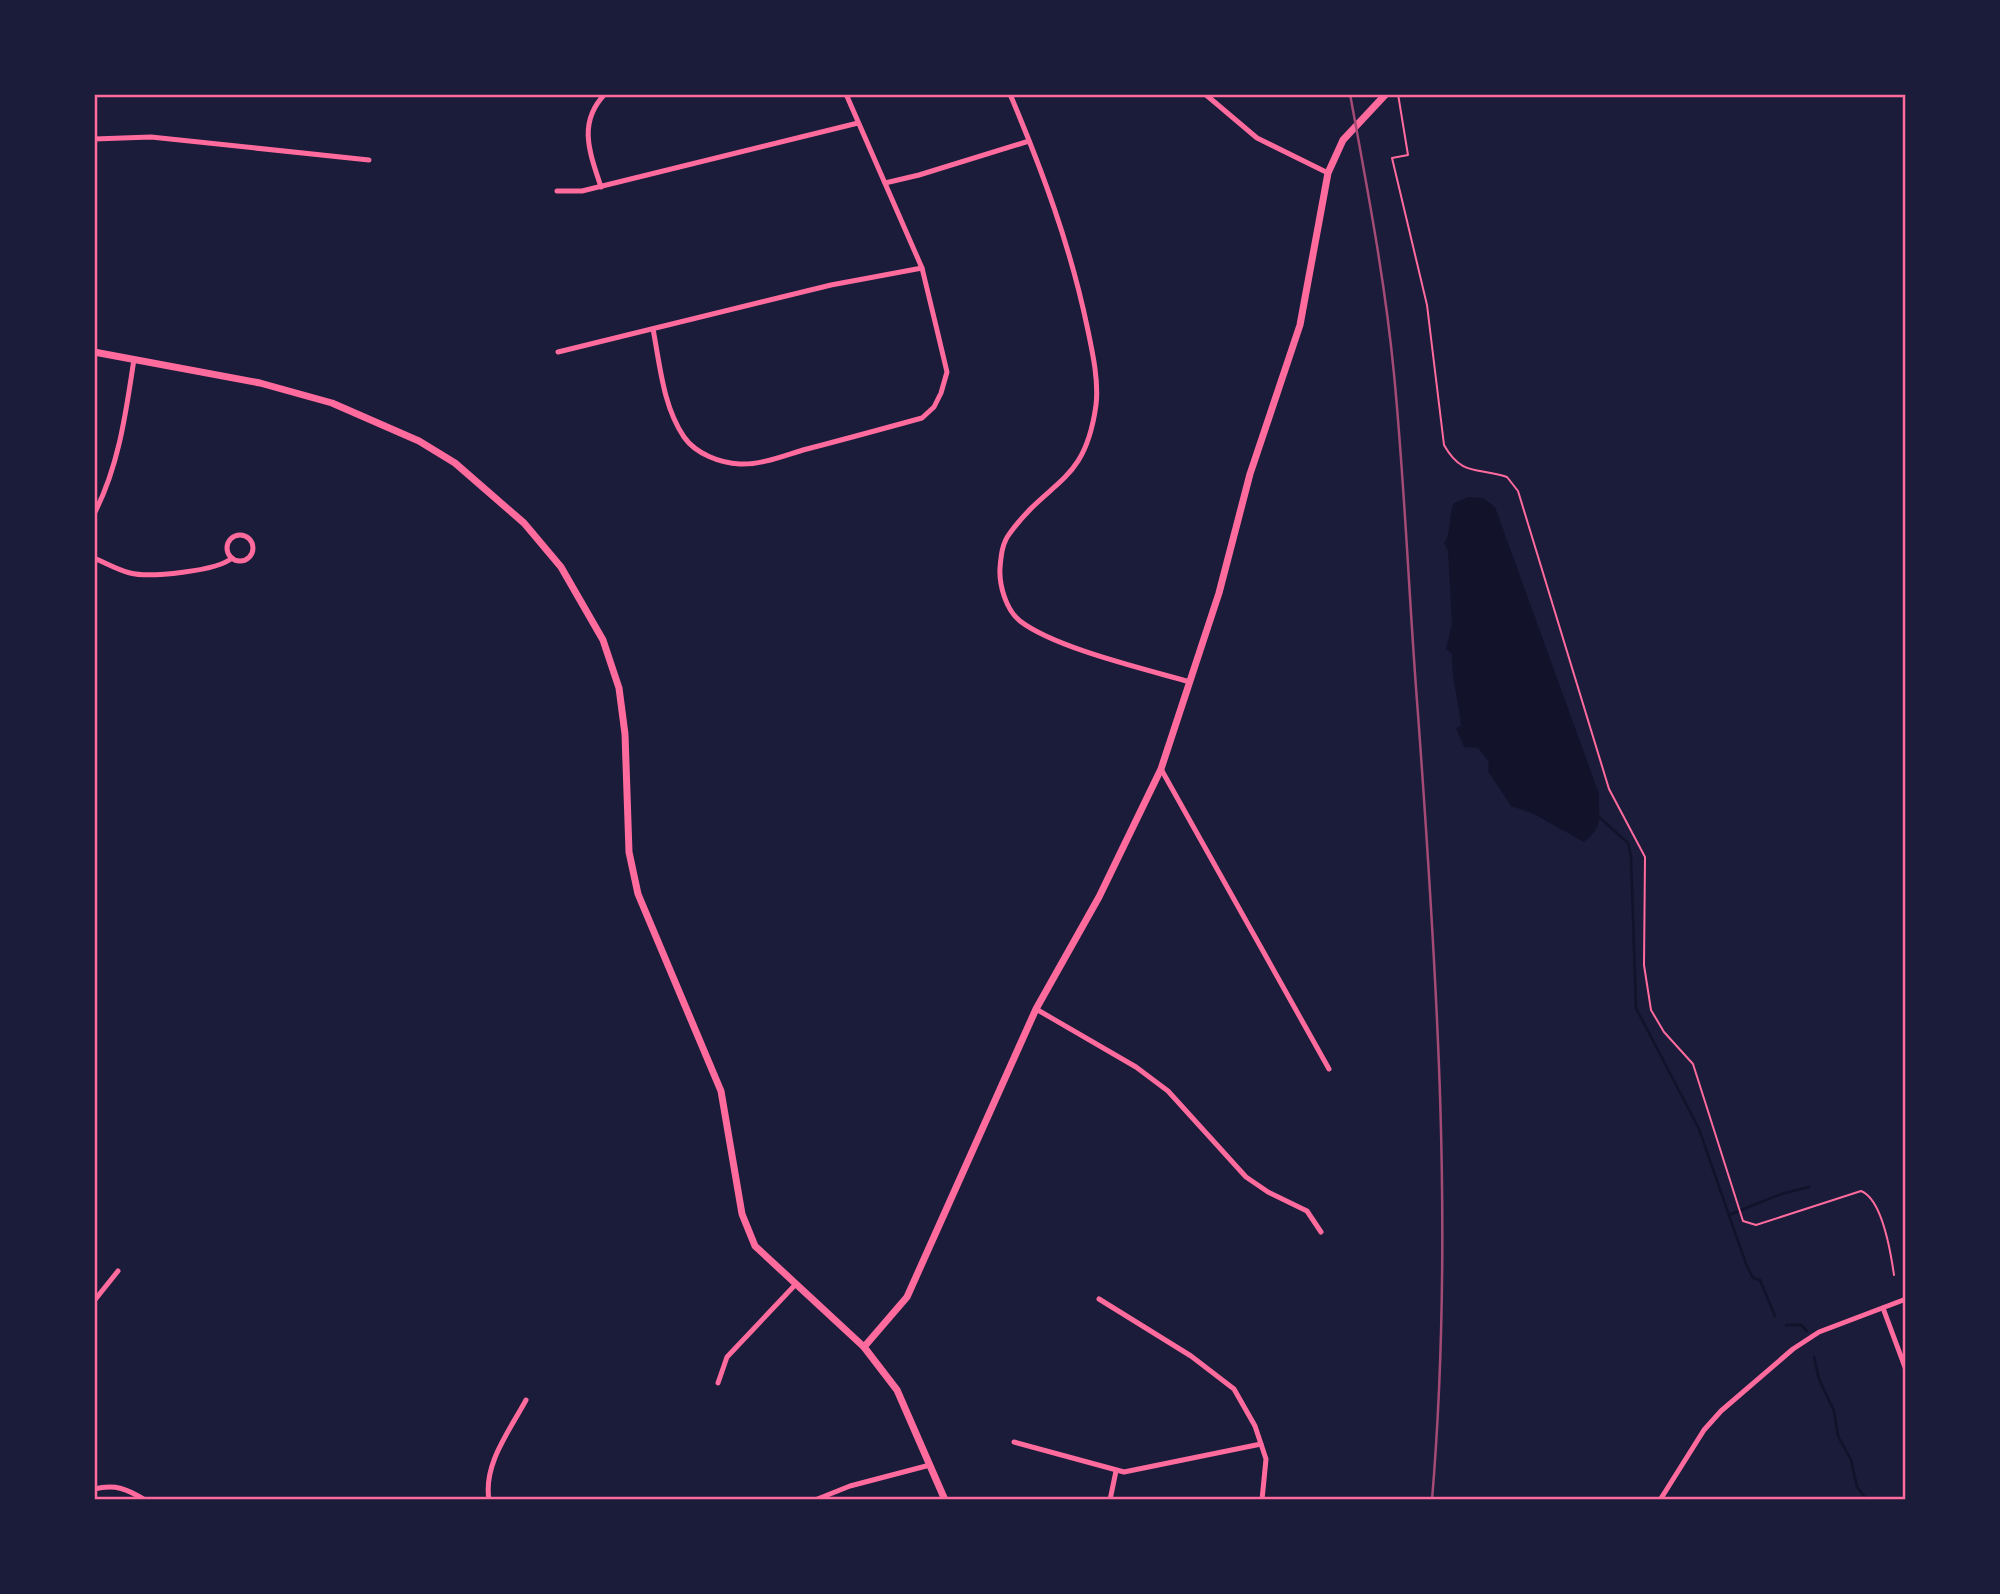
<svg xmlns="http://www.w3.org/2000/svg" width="2000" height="1594" font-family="Jost,sans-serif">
<rect width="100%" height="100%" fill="#1b1b3a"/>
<path fill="#12122b" d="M1469,497L1483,498L1495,507L1599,794C1598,818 1605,825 1584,842L1532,813L1511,806L1488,771L1489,762L1478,748L1464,747L1456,728L1461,726C1459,701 1451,678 1452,654L1446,649L1452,624L1448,551L1444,543C1452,534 1448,515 1454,503Z"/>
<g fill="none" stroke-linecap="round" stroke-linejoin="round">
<g stroke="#12122b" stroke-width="2.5">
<polyline points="1599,817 1628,843 1631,856 1636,1008 1699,1129 1746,1264 1753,1278 1760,1280 1775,1316"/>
<polyline points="1729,1215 1781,1194 1809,1187"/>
<polyline points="1786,1325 1801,1325 1807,1331"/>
<polyline points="1814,1357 1819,1379 1834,1411 1838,1436 1851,1460 1857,1487 1867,1500"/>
</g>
<path stroke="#ff6b9d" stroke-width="2" d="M1398,94L1408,155L1392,158L1427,305L1444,445C1462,477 1478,467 1507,477L1518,491L1609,789L1645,857L1644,965L1651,1010L1664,1032L1693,1064L1743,1221L1756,1225L1861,1191C1882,1199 1891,1254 1894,1275"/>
<g stroke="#ff6b9d" stroke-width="5">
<path d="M1010,94C1042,170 1070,245 1087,326C1092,350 1099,380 1096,405C1085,485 1050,478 1010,533C1002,543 1001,556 1000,568C999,585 1006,610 1020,621C1055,648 1145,669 1190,682"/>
<polyline points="1205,94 1257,138 1328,173"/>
<polyline points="94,139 151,137 369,160"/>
<polyline points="885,183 919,175 1029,141"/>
<path d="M601,187C590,153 577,123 605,94"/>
<polyline points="557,191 582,191 858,123"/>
<path d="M653,329C660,365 663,406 684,437C696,454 720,463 740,464C760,465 783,456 803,450C842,440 882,429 922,418L934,407L941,393L947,372L937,330L922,268L846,94"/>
<polyline points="558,352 831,285 922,268"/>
<path d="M94,514C119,466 126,412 134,359"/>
<circle cx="240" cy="548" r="13"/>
<path d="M94,558C106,563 118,570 130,573C149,578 218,571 232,558"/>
<polyline points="1161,769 1329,1069"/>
<polyline points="1036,1009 1136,1067 1168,1091 1246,1177 1268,1192 1307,1211 1321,1232"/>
<polyline points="1099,1299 1191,1356 1234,1389 1255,1426 1266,1459 1262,1500"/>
<polyline points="94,1301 118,1271"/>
<polyline points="1883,1308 1906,1370"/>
<polyline points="718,1383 727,1357 795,1285"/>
<polyline points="1014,1442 1124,1472 1261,1444"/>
<path d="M94,1489C116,1484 127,1489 145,1500"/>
<path d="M489,1500C483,1464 510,1430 526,1400"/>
<polyline points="815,1500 850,1486 930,1465"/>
<polyline points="1110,1500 1116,1471"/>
<polyline points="1660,1500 1704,1430 1721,1411 1793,1349 1819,1332 1906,1299"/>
</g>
<g stroke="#ff6b9d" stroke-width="7">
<polyline points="94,352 260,383 332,403 419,441 455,463 524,523 561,567 603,640 619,688 625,734 629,852 638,894 721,1091 742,1214 755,1246 864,1347 897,1390 945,1500"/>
<polyline points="864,1347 907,1297 1036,1009 1099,897 1161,769 1219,593 1250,474 1300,325 1328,173 1343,140 1386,94"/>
</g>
<path stroke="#a44b75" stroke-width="2.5" d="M1350,94C1367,187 1385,280 1394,374C1405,487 1409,601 1418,714C1437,975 1454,1238 1432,1500"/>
</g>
<rect width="2000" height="1594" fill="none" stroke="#1b1b3a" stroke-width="192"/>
<rect x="96" y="96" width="1808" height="1402" fill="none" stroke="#ff6b9d" stroke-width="2.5"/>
</svg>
